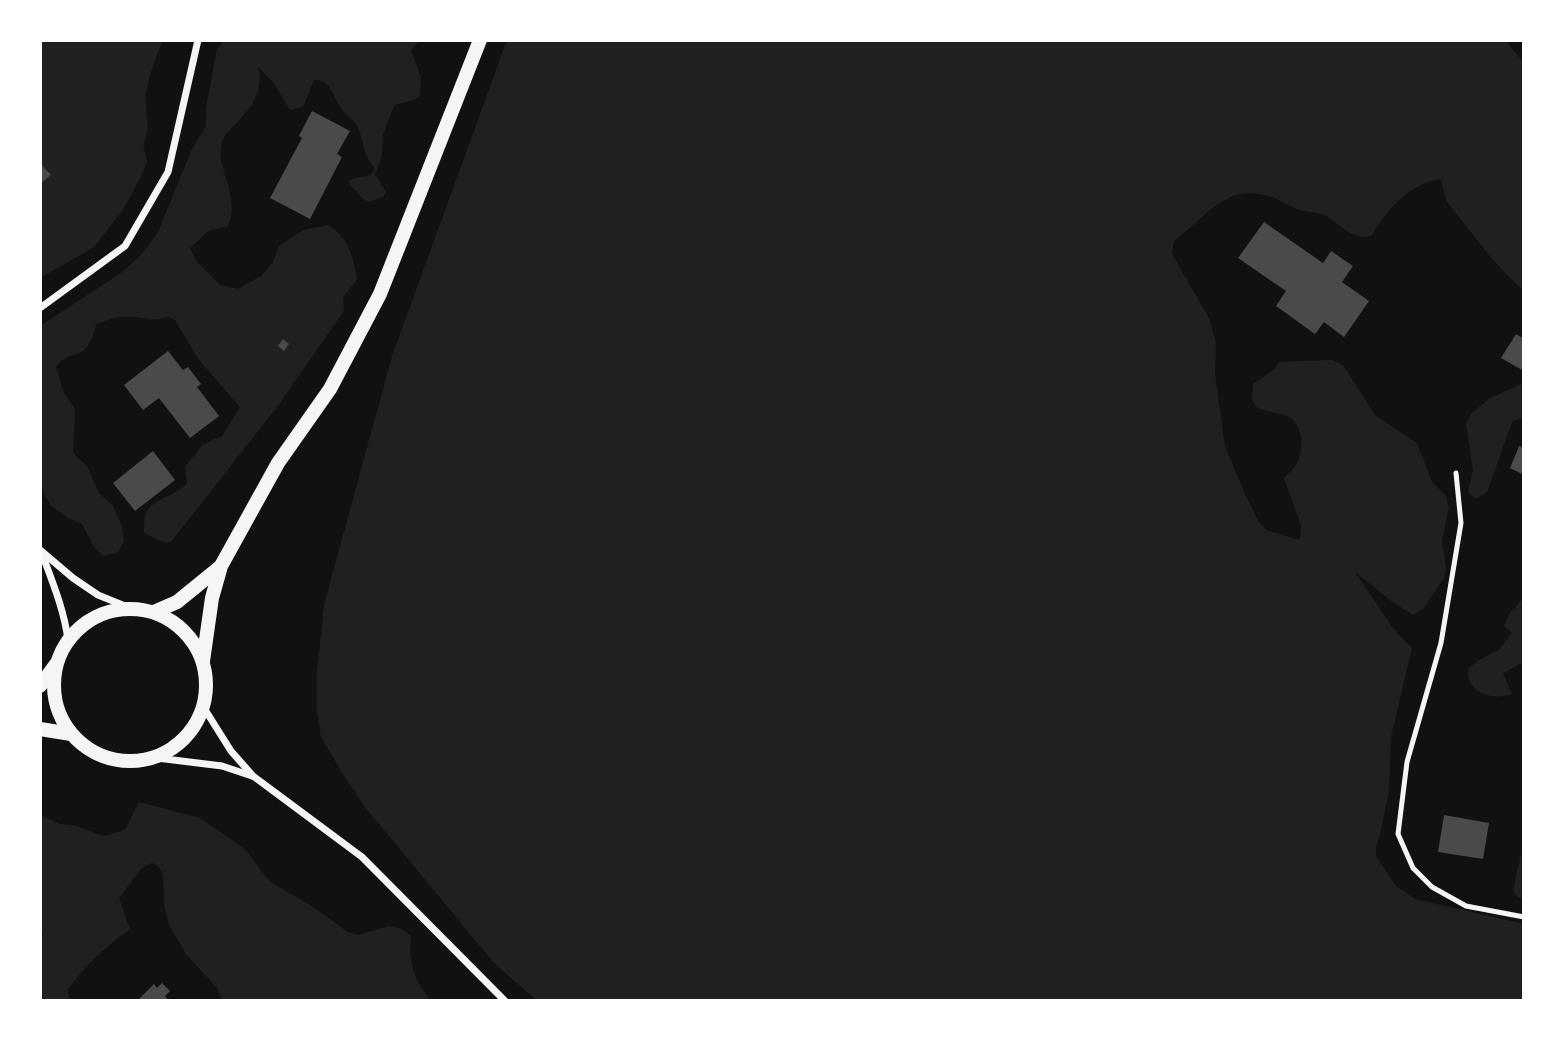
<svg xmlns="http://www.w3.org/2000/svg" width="1564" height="1041" font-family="'Asap Condensed',sans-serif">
<rect width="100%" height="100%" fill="#111"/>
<g fill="#202020">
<path d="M40,40H163C156,58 148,76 146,95C145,113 152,128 143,145L147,161L143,173L122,211L94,247L40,278Z"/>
<path d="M226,40H420L411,50L421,77L420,96L414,100L394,105L383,135L382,156L375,174L386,192L383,197L369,202L363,199L348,182C356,175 365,179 373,173L374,167C361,152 365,141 357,126C354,120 346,116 342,110C333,98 332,79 314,80L303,107L290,110L273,82L258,67C265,90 251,108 235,125C232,128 226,133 224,137C210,165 244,195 227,227L210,230L190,248L197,262L220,285L238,289L261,276L273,262L279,246L303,230L329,225C349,240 353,255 357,280L343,297L344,311L277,407L171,542L165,543L144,533C144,528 144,520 145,515C150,499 177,496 187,483L185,467L202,445L222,436L240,407L199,360L175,320L168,317C153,322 144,317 129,317C118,316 107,321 96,324C87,366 72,345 56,367L64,393L75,409L73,453L87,466L99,493L113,506L122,526L124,542L117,553L103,556L94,547L82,524L68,518L50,505L40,486V326L121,273L142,254L158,232L191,151L206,126V108L217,49Z"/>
<path d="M507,40H1505L1524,63V292L1492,259L1447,202L1441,179C1408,184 1388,209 1371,236C1352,240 1343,227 1328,217C1318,211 1308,213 1297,209C1289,206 1281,200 1272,197C1225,182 1208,216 1174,241L1172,254L1209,318L1216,342L1215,375L1225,446L1248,501L1259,522L1266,530L1300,540L1301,526L1284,478C1289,473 1295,467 1298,461C1304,447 1303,423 1287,416C1277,412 1266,412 1256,407L1252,398L1253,384C1263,376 1273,373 1279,362L1332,360L1343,365L1375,415L1417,443L1432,482L1446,496L1449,507L1442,541L1446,566L1444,578L1423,609L1413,615L1394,603L1355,572L1395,631L1412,648L1391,737L1389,790L1380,835L1376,846V856L1396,886L1415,899L1524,924V1001H537L494,963L365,807L346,779L321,737L317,711V672L324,605L392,356Z"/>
<polygon points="1524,383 1524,417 1512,422 1487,492 1476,499 1468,492 1473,470 1466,423 1472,413 1490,398"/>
<path d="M1523,599L1524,662L1503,673L1512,694C1492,701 1466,693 1468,669L1477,661L1499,650L1512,633L1504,626L1509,614Z"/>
<path d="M139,802L200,818L244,848L269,881L310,905L348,932L358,935L389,926L400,928L411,936C408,960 414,983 432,1001H222L218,989L186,954L169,925L164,904L163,874L157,865L152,863L142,868L119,898L130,929C106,946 86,965 68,989L70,1001H40V943L43,934L40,926V815L60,824L76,826L104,836L125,830Z"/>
<polygon points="1524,840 1524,899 1519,898 1513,891"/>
</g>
<g fill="#4a4a4a">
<polygon points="312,111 350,131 337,154 342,157 310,219 270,198 302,138 299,136"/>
<polygon points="40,163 51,175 40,184"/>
<polygon points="1264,222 1323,263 1331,251 1353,266 1342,282 1369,301 1344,337 1324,322 1315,334 1276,306 1286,291 1238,258"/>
<polygon points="1516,334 1524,339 1524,371 1501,358"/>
<polygon points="283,339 289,344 284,351 278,346"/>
<polygon points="168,351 183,370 188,367 201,384 197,387 219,416 190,438 159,398 143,410 124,385"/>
<polygon points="1519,446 1524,448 1524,475 1510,468"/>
<polygon points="153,451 175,480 135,511 113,483"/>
<polygon points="1444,815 1489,823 1483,859 1438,852"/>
<polygon points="162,983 170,991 165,996 169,1001 137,1001 154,984 157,988"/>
</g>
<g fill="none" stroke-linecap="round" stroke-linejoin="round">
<polyline stroke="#f5f5f5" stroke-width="5" points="1456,473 1461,523 1441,643 1407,762 1398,834 1413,868 1432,887 1466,906 1524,917"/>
<g stroke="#f5f5f5" stroke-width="7">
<polyline points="40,308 125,246 168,172 198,40"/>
<polyline points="40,550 73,578 98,595 130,608"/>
<path d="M41,551C52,581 64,609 68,640"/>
<polyline points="204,708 231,751 253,776 362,857 505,1001"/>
<polyline points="157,758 222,766 252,776"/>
</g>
<g stroke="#f5f5f5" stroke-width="14">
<circle cx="130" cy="685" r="76"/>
<polyline points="154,612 177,602 220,567"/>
<polyline points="203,661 212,598 221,566 278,463 330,389 380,294 480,40"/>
<polyline points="40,686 56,664"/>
<polyline points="40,729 71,734"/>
</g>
</g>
<rect width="1564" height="1041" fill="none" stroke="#ffffff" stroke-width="84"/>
</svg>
